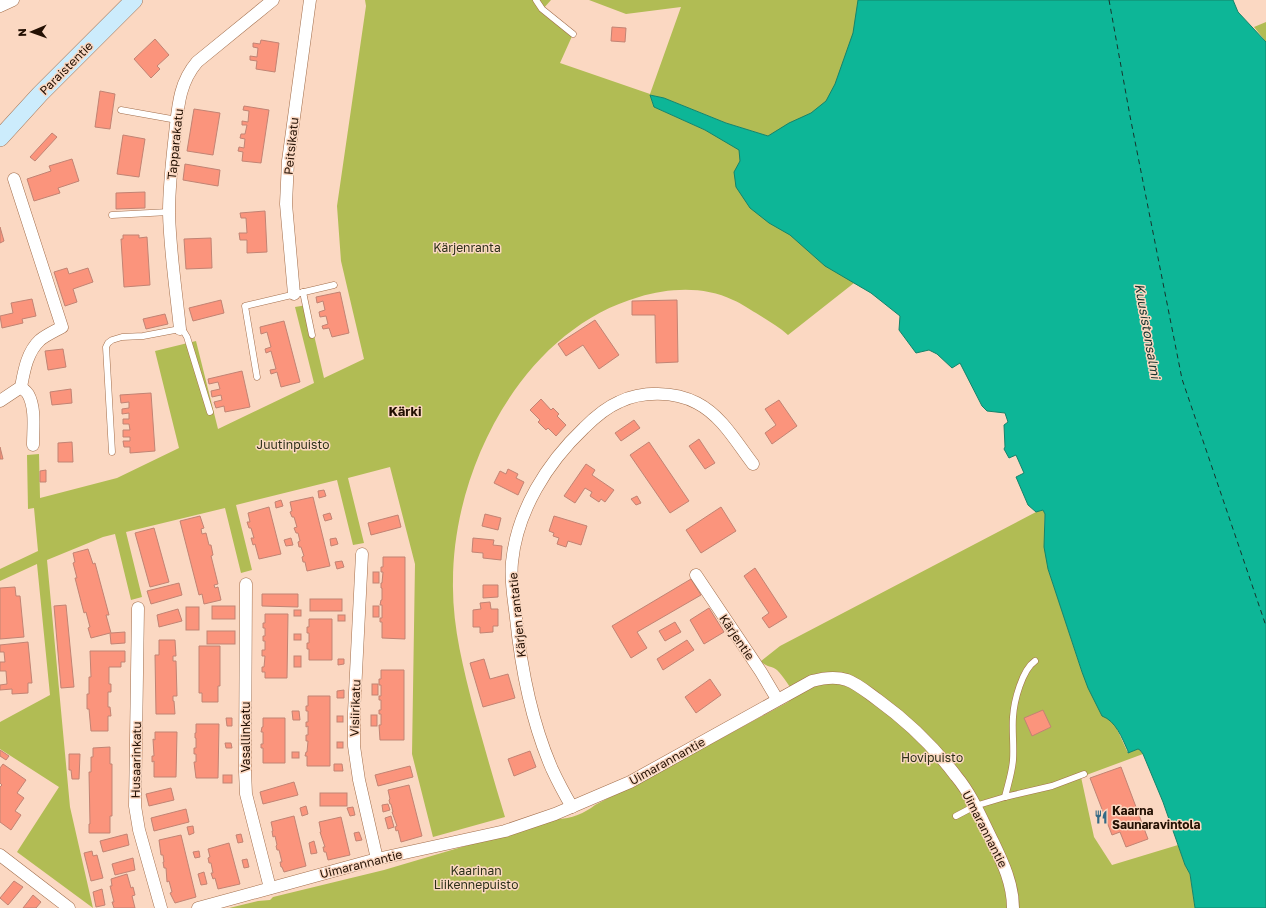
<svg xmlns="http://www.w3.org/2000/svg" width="1266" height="908" font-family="'Golos Text',sans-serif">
<rect width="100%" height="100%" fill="#fbd8c2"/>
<g fill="#b1bc54">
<path d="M365,0H551L543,9L573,34L560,63L650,94L681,7L626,14L589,0H932L933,55L768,136L726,123L664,98L650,95L654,107L705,130L727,142L794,165L862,288L854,283L788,335C778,326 767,320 756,313C749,309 741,303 733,300C704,286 669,288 639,297C523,330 453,467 453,581C452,625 463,667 474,710C484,746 494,781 505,817L433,837L412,754L415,564L390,467L348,478L364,543L353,545L337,480L236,505L252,570L241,573L225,508L126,532L142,597L131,600L115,534L103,537L47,560L70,807L93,908L17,852L59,787L0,749V722L50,695L37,564L0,581V569L38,551L34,508L28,509L27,455L39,454L40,498L117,478L179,448L155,351L196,341L218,429L314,383L295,307L307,305L324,378L364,359L341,261L337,206L366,6Z"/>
<polygon points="1266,22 1266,42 1254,27"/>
<path d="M1043,510L1045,514L1044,526L1048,569L1082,672L1116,727L1128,753L1138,749L1140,750L1143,754L1081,777L1094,837L1112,865L1178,845L1185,865L1190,874L1195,908H229L258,901L270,900L273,897L384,870L557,819C571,819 585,813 595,805L687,757L788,702L795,696C791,688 783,676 777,670C772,666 765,667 761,661L780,646L1036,512Z"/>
</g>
<path fill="#0db697" stroke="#14846b" d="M858,0H1233L1238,12L1266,42V908H1195L1190,874L1185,865L1163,802L1143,754L1140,750L1138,749L1128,753V751C1122,738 1116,721 1102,716L1088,688L1082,672L1048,569L1044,547L1045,514L1043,510L1036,512L1028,505L1016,477L1024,473L1016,455L1009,458L1004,449L1005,447L1004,425L1008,422L1005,413L987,411L982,406L960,363L952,368L937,354L929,350L916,353L899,330L900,316L871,293L825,266L790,235L769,223L750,208L736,187L734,172L740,161L739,150L705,130L654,107L650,95L664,98L726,123L768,136L789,123L811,113L826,101L835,84L853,33Z"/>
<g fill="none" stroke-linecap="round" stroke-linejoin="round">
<polyline stroke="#17342d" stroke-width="1" stroke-dasharray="5 4" stroke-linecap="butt" points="1109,0 1130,116 1182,379 1266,626"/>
</g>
<g fill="#fb947c" stroke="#c28373">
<polygon points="612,27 626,28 625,42 611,41"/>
<polygon points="155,39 169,55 157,66 160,69 151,78 134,59"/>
<polygon points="261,40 279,43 275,72 256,69 257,61 250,60 250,56 257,57 258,48 253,47 253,43 260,44"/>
<polygon points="100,91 115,94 110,129 95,127"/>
<polygon points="244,106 269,110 261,163 242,161 243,152 238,151 239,147 244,148 245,139 240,138 241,134 245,134 247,125 242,125 242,121 248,122 249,111 243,110"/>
<polygon points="194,109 220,113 213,155 187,151"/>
<polygon points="52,133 57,137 35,161 30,157"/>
<polygon points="123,135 145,139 139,177 117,174"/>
<polygon points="72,159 79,181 58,188 60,193 34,201 27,179 51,171 49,166"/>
<polygon points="185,164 220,170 218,186 183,180"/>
<polygon points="145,192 145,208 116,209 116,193"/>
<polygon points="265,211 267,252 247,253 247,240 240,240 239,233 247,233 246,218 241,218 240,213"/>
<polygon points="0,227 4,241 0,243"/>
<polygon points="123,235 139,235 139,238 147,237 150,285 124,287 121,239 123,239"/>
<polygon points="211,238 212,268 186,269 184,239"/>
<polygon points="67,268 69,274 88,268 93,282 73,289 77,302 65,306 54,272"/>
<polygon points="340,292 349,333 332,337 329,328 323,329 322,326 328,324 326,316 320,317 319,312 325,310 323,301 317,303 316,297"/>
<polygon points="32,299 36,316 22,319 23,323 2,328 0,316 13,313 11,303"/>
<polygon points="221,300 224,313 193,321 189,308"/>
<polygon points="677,300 678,362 656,363 655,315 632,315 632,301"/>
<polygon points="165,314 168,324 146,329 143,319"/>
<polygon points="595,320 619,355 599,369 583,345 566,356 558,344"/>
<polygon points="284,321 300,382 281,387 277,372 271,374 270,370 276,369 271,351 266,353 265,349 271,347 267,332 261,334 260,327"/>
<polygon points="63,349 66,367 48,370 45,351"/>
<polygon points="242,371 250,407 225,412 224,406 216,408 214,402 222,400 221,395 212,397 211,391 220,389 218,382 209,384 208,379"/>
<polygon points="71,389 72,403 52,405 50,392"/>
<polygon points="151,393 155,451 130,453 130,447 124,447 123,441 130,441 130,437 123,437 123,430 130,430 129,424 123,424 123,419 129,419 129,413 122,414 122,409 129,408 129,402 121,403 120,395"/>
<polygon points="541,399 551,410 553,408 559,414 557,416 566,425 556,436 548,428 546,430 538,422 540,420 530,410"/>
<polygon points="779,400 797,426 772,444 765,433 776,425 765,409"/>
<polygon points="634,420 640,428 621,441 615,433"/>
<polygon points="699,439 715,463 705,469 689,446"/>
<polygon points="72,442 73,462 58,462 58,443"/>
<polygon points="649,442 689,501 670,513 630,455"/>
<polygon points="0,447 3,459 0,459"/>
<polygon points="586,464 595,470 592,475 614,490 605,502 601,499 599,502 590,496 592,492 585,488 575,503 564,496"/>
<polygon points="508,469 518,474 516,478 524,482 518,495 494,483 500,471 506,474"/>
<polygon points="46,470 46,482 40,482 40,471"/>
<polygon points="324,490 326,496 319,498 318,491"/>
<polygon points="637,496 641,503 636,505 631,499"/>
<polygon points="313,497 330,566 307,571 305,562 303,562 302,557 304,556 301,547 299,547 298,542 300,541 298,533 296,533 294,528 297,527 294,517 292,517 290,512 292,511 290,502"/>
<polygon points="281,500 283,506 276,508 275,502"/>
<polygon points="269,507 281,554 259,559 255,544 253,545 251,538 254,538 251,528 249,528 247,522 250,522 248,513"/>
<polygon points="721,507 736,531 701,553 686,530"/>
<polygon points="330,513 332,519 325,521 323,515"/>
<polygon points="485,514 501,518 498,530 482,526"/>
<polygon points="398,515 401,527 371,535 368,523"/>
<polygon points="200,516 204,528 201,529 202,534 206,533 209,545 211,545 213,555 211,556 218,584 214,585 215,588 218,587 221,600 204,604 202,594 199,595 180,521"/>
<polygon points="554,516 587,526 581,545 568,541 566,547 557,544 559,538 553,536 554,533 549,531"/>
<polygon points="154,528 169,582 150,587 135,533"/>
<polygon points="291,538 293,545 286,546 284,540"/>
<polygon points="336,538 338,544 331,546 330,539"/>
<polygon points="473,538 494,540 493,545 502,546 501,560 483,558 483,553 472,552"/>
<polygon points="88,549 93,564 95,563 109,615 106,615 111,633 125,632 125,643 111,644 110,633 91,638 88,628 90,627 86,612 84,613 75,578 77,578 73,563 75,562 73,553"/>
<polygon points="383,557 405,557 405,639 382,638 382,622 380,622 380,618 382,618 382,605 380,605 381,600 382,600 382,588 381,588 381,583 382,583 383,572 381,572 381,567 383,567"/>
<polygon points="342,561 344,567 337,569 335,562"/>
<polygon points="755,568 787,617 769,628 762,618 769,613 744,576"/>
<rect x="373" y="572" width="6" height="11"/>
<polygon points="691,579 701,595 637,632 647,648 631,658 612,626"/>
<polygon points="179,583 182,595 151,604 147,591"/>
<polygon points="483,585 498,585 498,597 483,598"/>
<polygon points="15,587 16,596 20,596 24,637 0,639 0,588"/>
<polygon points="262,594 298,594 298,607 262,606"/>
<rect x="310" y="599" width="32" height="12"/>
<polygon points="490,602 491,609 498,609 498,626 493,626 493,632 480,633 480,627 473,627 473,610 481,609 480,603"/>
<polygon points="66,605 74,687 61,688 54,606"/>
<rect x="212" y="606" width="23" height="13"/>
<rect x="373" y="606" width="6" height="11"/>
<rect x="186" y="607" width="13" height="23"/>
<polygon points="709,608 724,632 704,644 690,620"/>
<polygon points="178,609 182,621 159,627 157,615"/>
<rect x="294" y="610" width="7" height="6"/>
<polygon points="265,614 288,614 287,678 265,678 265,672 262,672 262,667 264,667 265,656 262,656 262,650 265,650 265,641 263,641 263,636 265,636 265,628 263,628 263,623 265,623"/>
<rect x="338" y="615" width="7" height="6"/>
<polygon points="309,619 332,619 332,660 309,660 309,649 307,649 307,643 309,643 309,633 307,633 307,627 309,627"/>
<polygon points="675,622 681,632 665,641 659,631"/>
<rect x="207" y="631" width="28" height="13"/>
<rect x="294" y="634" width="7" height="6"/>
<polygon points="159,640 175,640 176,656 173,656 173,661 176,661 177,696 173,696 173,701 174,701 175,714 156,714 155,655 159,655"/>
<polygon points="687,640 694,650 663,670 657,659"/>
<polygon points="28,642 32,683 28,683 28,693 12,694 12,689 0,690 0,685 7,684 6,671 0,671 0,662 5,662 4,652 0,652 0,645"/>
<polygon points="199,646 220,646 220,686 218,686 218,702 202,702 202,693 199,693"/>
<polygon points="90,651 125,651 125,662 121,662 121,667 109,667 109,684 111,684 111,692 108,692 108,707 110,707 111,716 108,716 108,731 91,731 89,709 87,709 87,694 89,694 89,677 91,677"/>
<rect x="294" y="656" width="7" height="11"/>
<polygon points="338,659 344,659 344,664 338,665"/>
<polygon points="484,659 490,679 508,674 515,698 483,707 470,663"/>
<polygon points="381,670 404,670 404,740 380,740 379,725 381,725 381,714 379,714 379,710 381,710 381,700 379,700 379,696 381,696 381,685 379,685 379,679 381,679"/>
<polygon points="710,679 721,695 696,713 685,697"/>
<rect x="372" y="684" width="6" height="11"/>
<polygon points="344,690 344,698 337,698 337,691"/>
<polygon points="308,696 330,696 330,766 307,766 307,756 305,756 306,752 307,752 308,741 306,741 306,735 308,735 308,726 306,727 306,722 308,722 308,711 306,711 306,706 308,706"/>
<polygon points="1043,710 1051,727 1032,736 1024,718"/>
<polygon points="292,711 299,711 300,720 293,720"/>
<rect x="371" y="715" width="6" height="11"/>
<rect x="337" y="716" width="6" height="6"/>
<polygon points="226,718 232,718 232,726 227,726"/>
<polygon points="263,718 285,718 285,763 263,763 263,748 261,748 261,744 263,744 263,732 261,732 262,727 263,727"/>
<polygon points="196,724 219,724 218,778 196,778 194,762 196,762 196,754 194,754 194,748 196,748 196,738 195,738 195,733 196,733"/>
<polygon points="155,732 177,732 176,777 154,777 154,761 152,762 152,756 154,756 153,739 155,740"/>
<rect x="337" y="742" width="6" height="6"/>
<polygon points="225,743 231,743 232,748 226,748"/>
<polygon points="110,747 110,764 112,764 112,816 110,816 110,833 89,833 89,824 90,824 89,772 91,772 91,757 93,757 93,748"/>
<polygon points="0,750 9,756 6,760 0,756"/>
<polygon points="530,751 536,767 514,776 508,759"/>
<rect x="292" y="752" width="7" height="6"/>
<polygon points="69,754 80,754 79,779 72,779 71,770 69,770"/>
<polygon points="3,764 26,780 17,793 24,798 15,811 21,815 11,830 0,822 0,787 2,785 0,783 0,768"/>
<polygon points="334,764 342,764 343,771 334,771"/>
<polygon points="410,766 413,777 378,786 375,775"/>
<polygon points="1121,767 1148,839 1126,847 1120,832 1112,835 1090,778"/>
<rect x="223" y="775" width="9" height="8"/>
<polygon points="294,782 298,795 263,804 260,792"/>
<polygon points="409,785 422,836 401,842 398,830 396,831 395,827 397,826 392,812 393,812 391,804 390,804 389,800 390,799 388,790"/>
<polygon points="171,788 174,800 149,806 146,794"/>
<rect x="320" y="793" width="27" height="13"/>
<polygon points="388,804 390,810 383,812 382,805"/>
<polygon points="306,806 308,814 302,816 300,808"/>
<polygon points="353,807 355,815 350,816 347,808"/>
<polygon points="186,809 189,822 154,831 151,818"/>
<polygon points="294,816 306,866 284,872 282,867 281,867 280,862 282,862 279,850 277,850 276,846 277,845 275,836 273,837 272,831 273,831 271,822"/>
<polygon points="391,816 394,827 388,829 385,818"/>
<polygon points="341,817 350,855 328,860 326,852 324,852 323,847 325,847 320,832 321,832 319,822"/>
<polygon points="193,826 194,833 189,835 187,827"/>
<polygon points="359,832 362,840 356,841 354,833"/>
<polygon points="127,834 129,845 103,852 100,841"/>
<polygon points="241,834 243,842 238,843 236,835"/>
<polygon points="181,835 196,897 175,903 170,893 172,892 169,881 167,882 166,868 164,868 163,862 164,862 163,855 161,855 159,840"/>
<polygon points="314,841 317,853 311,854 309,843"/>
<polygon points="229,843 240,884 218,889 215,878 213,879 211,873 213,873 211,863 209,863 208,858 210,857 208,849"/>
<polygon points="92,851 93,856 97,855 103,878 91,881 84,853"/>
<polygon points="199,851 200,857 195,858 193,852"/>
<polygon points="133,858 135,870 115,875 112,864"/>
<polygon points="247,859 249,867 244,868 242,860"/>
<polygon points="204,872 207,884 201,885 198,874"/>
<polygon points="127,874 131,888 133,887 135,895 132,896 135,908 114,908 112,902 114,902 110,886 112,886 111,879"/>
<polygon points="14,881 23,887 8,905 0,898"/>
<polygon points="102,889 105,905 96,907 93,892"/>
<polygon points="33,895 41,902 36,908 23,908"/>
</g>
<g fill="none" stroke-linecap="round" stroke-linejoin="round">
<g stroke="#a26e4c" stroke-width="7">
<g id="lane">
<polyline points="536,0 542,9 573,34"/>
<polyline points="121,110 177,120"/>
<polyline points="112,215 169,212"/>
<polyline points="303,292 312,335"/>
<polyline points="257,377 245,306 334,285"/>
<polyline points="112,452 106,347 108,343 112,340 122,337 143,336 180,329 184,332 187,337 210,412"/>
<path d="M1005,797C1008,784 1012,773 1013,760C1014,746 1012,731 1013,717C1014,701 1022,670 1035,661"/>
<polyline points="956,816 975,806 1005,797 1052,786 1084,774"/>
</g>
</g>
<g stroke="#a26e4c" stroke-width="13">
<g id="street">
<polyline points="0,6 13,0"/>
<polyline points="294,294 286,204 288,161 310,0"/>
<path d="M180,329C176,290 170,252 169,213C169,186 172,160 175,134C178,107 179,83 197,62L273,0"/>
<path d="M21,387C23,389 26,391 28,394C36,408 33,430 33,445"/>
<path d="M0,401L21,387C24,371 27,352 40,340C46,335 55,331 62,327L14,179"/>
<polyline points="362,554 354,712 354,746 359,780 377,859"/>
<polyline points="696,575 761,672 777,699"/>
<polyline points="246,584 245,771 246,794 270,888"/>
<polyline points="138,608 135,806 139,830 161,908"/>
<path d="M572,807C565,795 558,782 552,769C532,723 521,667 516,618C514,600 510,581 512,562C517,511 547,463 584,428C594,418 605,408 619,402C642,391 674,391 697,403C722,416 736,442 753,464"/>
<polyline points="0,855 69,908"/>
<path d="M198,908L377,859L505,831L555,814L630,782L812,681C823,678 835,676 847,680C858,684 868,693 878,700C907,721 934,747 956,776C972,795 982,820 993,842C1003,863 1013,884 1013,908"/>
</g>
</g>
<g stroke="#a26e4c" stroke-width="18">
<polyline id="secondary" points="0,138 40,94 134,0"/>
</g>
<use href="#lane" stroke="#fff" stroke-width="6"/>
<use href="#street" stroke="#fff" stroke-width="12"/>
<use href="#secondary" stroke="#ccecfc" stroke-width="17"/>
</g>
<defs>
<g id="restaurant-bare" transform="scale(1.08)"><path d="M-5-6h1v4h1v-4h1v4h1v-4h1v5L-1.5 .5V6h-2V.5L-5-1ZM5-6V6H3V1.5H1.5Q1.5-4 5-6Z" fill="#346985" stroke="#fbd8c2" stroke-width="2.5" paint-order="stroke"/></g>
</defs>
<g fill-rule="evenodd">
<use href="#restaurant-bare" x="1101" y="817"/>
</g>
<g text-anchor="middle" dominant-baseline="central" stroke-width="3" stroke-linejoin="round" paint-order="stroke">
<g font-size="12" fill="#231003" stroke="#fbd8c2">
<text transform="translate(66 68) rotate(-45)">Paraistentie</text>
<text transform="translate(175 144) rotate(-84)">Tapparakatu</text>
<text transform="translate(291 146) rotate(-84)">Peitsikatu</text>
<text transform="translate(517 615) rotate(-96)">Kärjen rantatie</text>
<text transform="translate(737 637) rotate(56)">Kärjentie</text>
<text transform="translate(355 708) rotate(-88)">Visiirikatu</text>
<text transform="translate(245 737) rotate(-90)">Vasallinkatu</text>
<text transform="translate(136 760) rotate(-89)">Husaarinkatu</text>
<text transform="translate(667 761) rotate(-29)">Uimarannantie</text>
<text transform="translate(985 829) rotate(63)">Uimarannantie</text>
<text transform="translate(361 864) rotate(-14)">Uimarannantie</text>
</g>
<g font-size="12" fill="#2c2f18" stroke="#fbd8c2">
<text x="467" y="247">Kärjenranta</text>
<text x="293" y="444">Juutinpuisto</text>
<text x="932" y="757">Hovipuisto</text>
<text x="476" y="870">Kaarinan<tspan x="476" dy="14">Liikennepuisto</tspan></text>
</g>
<g font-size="12" font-weight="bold" fill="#231003" stroke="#fbd8c2" text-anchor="start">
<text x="1112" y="810">Kaarna<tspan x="1112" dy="14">Saunaravintola</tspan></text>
</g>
<g font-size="13" font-style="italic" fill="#17342d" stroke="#fbd8c2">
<text transform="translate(1148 331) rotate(80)">Kuusistonsalmi</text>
</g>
<g font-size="13" font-weight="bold" fill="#231003" stroke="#fbd8c2">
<text x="405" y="411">Kärki</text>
</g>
</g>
<g transform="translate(32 32) rotate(268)" stroke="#fbd8c2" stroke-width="3" paint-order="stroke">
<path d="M0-3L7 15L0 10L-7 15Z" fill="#231003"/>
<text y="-6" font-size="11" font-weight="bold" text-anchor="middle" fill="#231003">N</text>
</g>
</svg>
